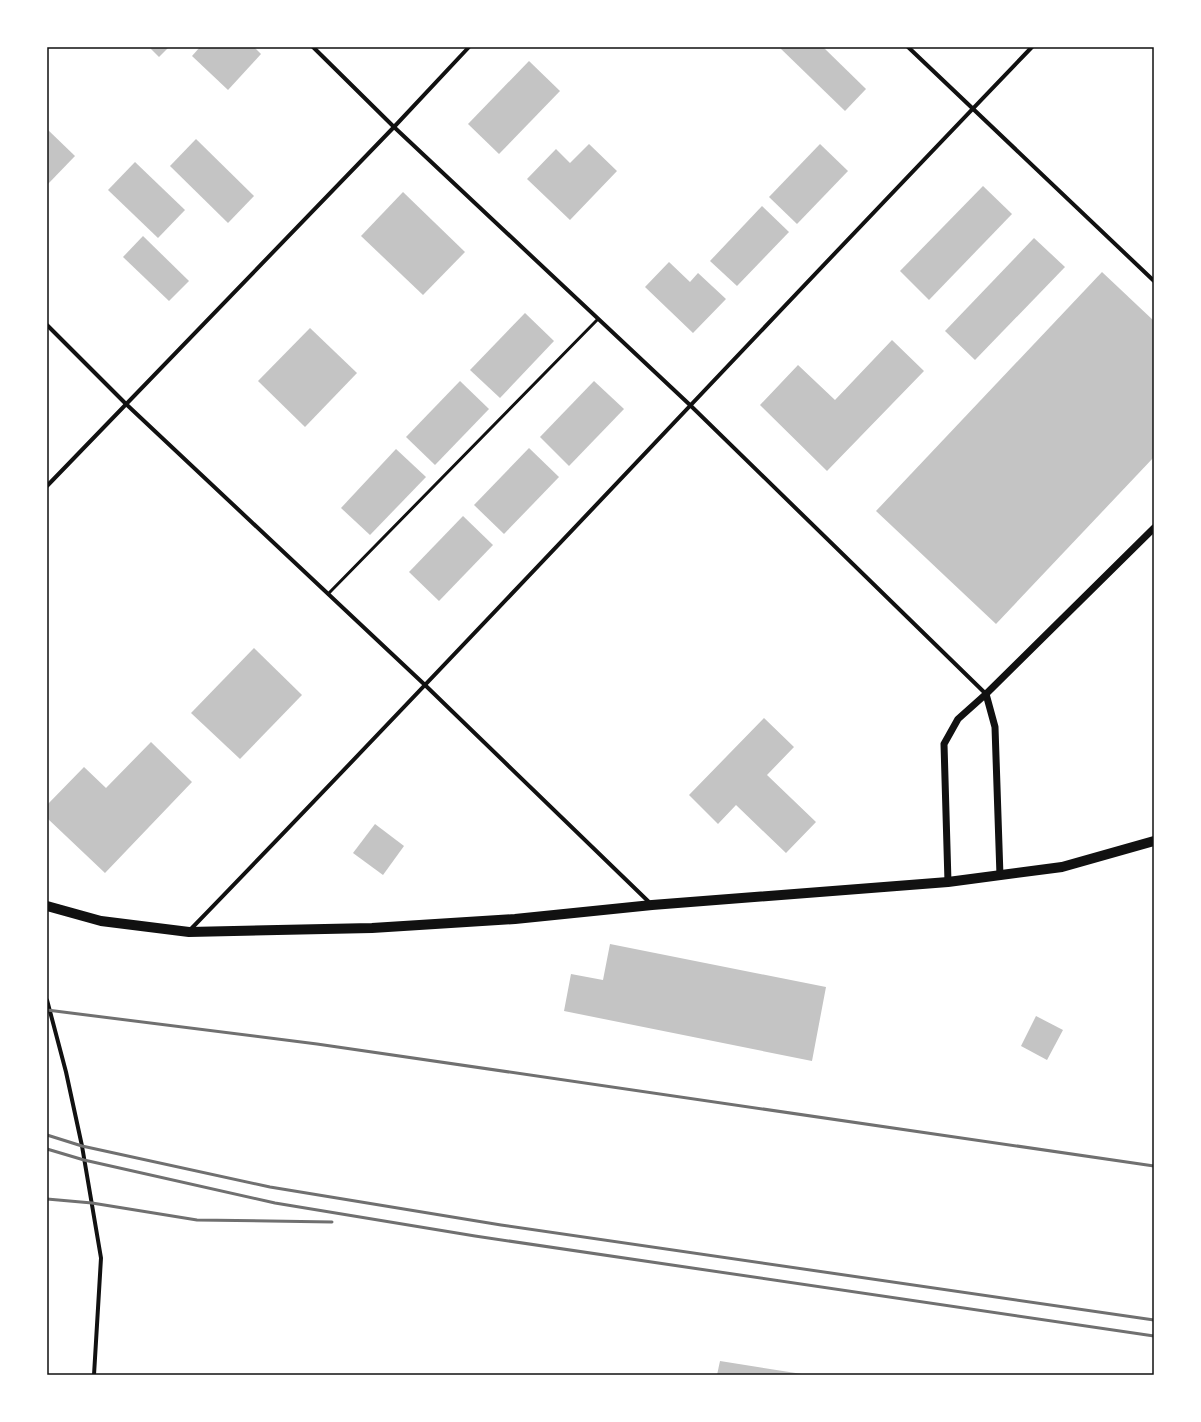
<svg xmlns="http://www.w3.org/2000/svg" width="1201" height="1422" font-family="'IBM Plex Serif',serif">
<rect width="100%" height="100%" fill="#fff"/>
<g fill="#c4c4c4">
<polygon points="149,47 169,47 159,57"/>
<polygon points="200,47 254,47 261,54 228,90 192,56"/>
<polygon points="779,47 823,47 866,89 845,111"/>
<polygon points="529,61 560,91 499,154 468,124"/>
<polygon points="47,129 75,156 47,185"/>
<polygon points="196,139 254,196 228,223 170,166"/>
<polygon points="589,144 617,171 570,220 527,179 556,149 570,163"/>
<polygon points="820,144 848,171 797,224 769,197"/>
<polygon points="135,162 185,210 158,238 108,190"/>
<polygon points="983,186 1012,214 929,300 900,271"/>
<polygon points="403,192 465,252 423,295 361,236"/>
<polygon points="762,206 789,232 737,286 710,261"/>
<polygon points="143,236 189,281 169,301 123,257"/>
<polygon points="1034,238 1065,267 975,360 945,331"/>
<polygon points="669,262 690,282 698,273 726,299 693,333 645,287"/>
<polygon points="1102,272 1154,321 1154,457 996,624 876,511"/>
<polygon points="525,313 554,341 500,398 470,370"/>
<polygon points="310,328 357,373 305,427 258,381"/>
<polygon points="892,340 924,371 827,471 760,405 798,365 835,400"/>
<polygon points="460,381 489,409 435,465 406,437"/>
<polygon points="594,381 624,409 569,466 540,437"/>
<polygon points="529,448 559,477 504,534 474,505"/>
<polygon points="396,449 426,477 370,535 341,508"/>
<polygon points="463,516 493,545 439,601 409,572"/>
<polygon points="254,648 302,695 240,759 191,713"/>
<polygon points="764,718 794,747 767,775 816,822 786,853 736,805 718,824 689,795"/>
<polygon points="151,742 192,782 105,873 47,818 47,805 84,767 106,788"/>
<polygon points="375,824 404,846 383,875 353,853"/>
<polygon points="610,944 826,987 812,1061 564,1011 571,974 603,980"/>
<polygon points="1036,1016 1063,1030 1047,1060 1021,1046"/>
<polygon points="720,1361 802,1374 802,1375 717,1375"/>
</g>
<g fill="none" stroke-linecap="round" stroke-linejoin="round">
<polyline stroke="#111" stroke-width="3" points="328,594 598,319"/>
<g stroke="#111" stroke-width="4">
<polyline points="313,47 394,127 690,405 986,694"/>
<polyline points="908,47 1154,281"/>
<polyline points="47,325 126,404 425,685 650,903"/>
<polyline points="47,486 394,127 469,47"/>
<path d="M190,930C473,638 750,340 1032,47"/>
<polyline points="47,1000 66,1072 82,1146 101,1258 94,1375"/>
</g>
<g stroke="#111" stroke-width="7">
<polyline points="986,694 995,727 1000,876"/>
<polyline points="948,882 944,744 958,719 986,694 1154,528"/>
</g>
<polyline stroke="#111" stroke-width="10" points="47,906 101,921 189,932 372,928 515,919 652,905 948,882 1062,867 1154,841"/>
<g stroke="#707070" stroke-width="3">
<polyline points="47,1010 317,1044 1154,1166"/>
<polyline points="47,1135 82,1146 270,1187 501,1225 1154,1320"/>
<polyline points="47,1149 84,1160 275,1203 475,1236 1154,1336"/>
<polyline points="47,1199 92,1203 197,1220 332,1222"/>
</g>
</g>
<rect width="1201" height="1422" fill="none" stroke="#ffffff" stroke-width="96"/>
<rect x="48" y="48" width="1105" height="1326" fill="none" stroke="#111" stroke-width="1.5"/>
</svg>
